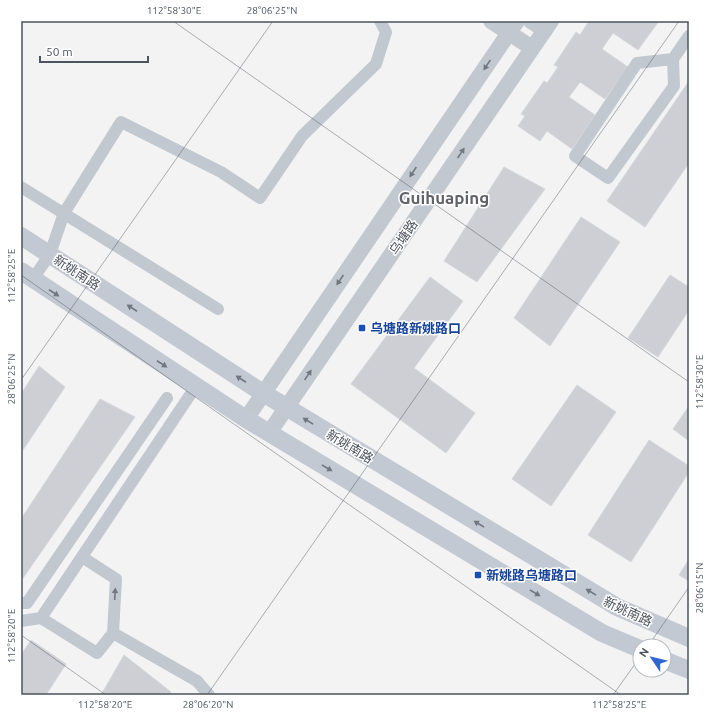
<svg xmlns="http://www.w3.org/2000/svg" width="710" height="716" font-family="Ubuntu,'Noto Sans SC',sans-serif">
<rect width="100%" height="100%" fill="#f4f3f3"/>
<g fill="#cdcfd4" stroke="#d7d8dd">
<polygon points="589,21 659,21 638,50 613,33 602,49 628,67 605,99 580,82 569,97 595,115 572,149 547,131 540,141 518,126 525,116 521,114 544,81 547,83 558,67 554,65 576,32 580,35"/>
<polygon points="689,81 689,163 645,227 607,201"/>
<polygon points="504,167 545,189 477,282 444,261"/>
<polygon points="581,217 620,242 550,346 514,318"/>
<polygon points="670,275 689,287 689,310 658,357 628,338"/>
<polygon points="430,277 463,301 414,368 475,413 446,453 351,384"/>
<polygon points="39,366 65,387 21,453 21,394"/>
<polygon points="577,385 616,412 551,506 512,479"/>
<polygon points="100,399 135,417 21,581 21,519"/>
<polygon points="689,406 689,441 673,429"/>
<polygon points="649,440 689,466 689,472 631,562 588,535"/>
<polygon points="689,559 689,581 679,575"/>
<polygon points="31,640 66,664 46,695 21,695 21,655"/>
<polygon points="124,655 171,692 169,695 101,695"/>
</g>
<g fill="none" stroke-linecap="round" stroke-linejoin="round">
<g stroke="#c2c8cf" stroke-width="12">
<polyline points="673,59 637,63 575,156 608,178 674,86 673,59 689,36"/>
<polyline points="21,187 218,309"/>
<polyline points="33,279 50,254 64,213 121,122 221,172 260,198 302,136 376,64 386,32 380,21"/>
<polyline points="21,603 27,603 167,398"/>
<polyline points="41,618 97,653 113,633 116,579 82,557"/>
<polyline points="21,621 41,618 196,386"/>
<polyline points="113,633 197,681 209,695"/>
</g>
<g stroke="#c2c8cf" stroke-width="16">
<polyline points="491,21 532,48"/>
<polyline points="531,21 545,30"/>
<polyline points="246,419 517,21"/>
<polyline points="269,433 551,21"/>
</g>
<g stroke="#c3c9d3" stroke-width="18">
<polyline points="21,236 263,393 617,607 689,638"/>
<polyline points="21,271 246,419 602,633 640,649"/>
<polyline points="664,660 689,670"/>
</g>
</g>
<defs><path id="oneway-solid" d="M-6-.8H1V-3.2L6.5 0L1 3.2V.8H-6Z"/></defs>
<g fill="#6f7780">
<use href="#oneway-solid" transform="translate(487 65) rotate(124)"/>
<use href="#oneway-solid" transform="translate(461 153) rotate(-56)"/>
<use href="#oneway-solid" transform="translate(413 172) rotate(124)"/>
<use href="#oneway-solid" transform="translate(340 280) rotate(124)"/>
<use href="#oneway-solid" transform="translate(308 375) rotate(-56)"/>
<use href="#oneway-solid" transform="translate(115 594) rotate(-87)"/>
</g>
<g fill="#707781">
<use href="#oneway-solid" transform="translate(54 293) rotate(33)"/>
<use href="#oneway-solid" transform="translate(132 308) rotate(-147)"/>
<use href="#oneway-solid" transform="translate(162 364) rotate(33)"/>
<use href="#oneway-solid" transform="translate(241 379) rotate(-147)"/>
<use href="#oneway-solid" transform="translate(308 421) rotate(-149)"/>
<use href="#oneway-solid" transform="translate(327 468) rotate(31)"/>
<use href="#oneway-solid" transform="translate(479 524) rotate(-149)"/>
<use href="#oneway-solid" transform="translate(591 592) rotate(-149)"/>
<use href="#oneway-solid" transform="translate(535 593) rotate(31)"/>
</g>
<path fill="none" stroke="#4c545e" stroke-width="1" stroke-opacity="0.45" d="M173,21L689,382M687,21L689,22M21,275L621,695M21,380L273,21M21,635L106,695M648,646L689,587M207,695L679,21M613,695L640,657"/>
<g fill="#1a4fb4" stroke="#fff" stroke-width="1.5">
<rect x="358" y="324" width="8" height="8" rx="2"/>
<rect x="474" y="571" width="8" height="8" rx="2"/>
</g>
<g text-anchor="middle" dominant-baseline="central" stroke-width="3" stroke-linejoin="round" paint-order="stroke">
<g font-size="13" fill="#4c545e" stroke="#fff">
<text transform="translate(403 237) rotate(-56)">乌塘路</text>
<text transform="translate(77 272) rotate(33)">新姚南路</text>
<text transform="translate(350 446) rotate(31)">新姚南路</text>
<text transform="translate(628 611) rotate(25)">新姚南路</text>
</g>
<g font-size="13" font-weight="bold" fill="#164399" stroke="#fff" text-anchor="start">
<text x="370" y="328">乌塘路新姚路口</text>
<text x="486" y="575">新姚路乌塘路口</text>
</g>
<g font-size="17" font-weight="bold" fill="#606267" stroke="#fff">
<text x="444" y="197">Guihuaping</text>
</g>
</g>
<rect width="710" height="716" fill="none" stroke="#ffffff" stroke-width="44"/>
<g transform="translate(652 658) rotate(305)"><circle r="19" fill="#ffffff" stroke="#b7bbbf"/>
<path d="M0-3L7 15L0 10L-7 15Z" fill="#2f66d2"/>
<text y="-6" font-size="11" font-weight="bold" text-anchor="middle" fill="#4c545e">N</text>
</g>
<path d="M40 56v6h108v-6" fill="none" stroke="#4c545e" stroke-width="2"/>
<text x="46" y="56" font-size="12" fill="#4c545e" stroke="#ffffff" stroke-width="3" paint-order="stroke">50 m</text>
<rect x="22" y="22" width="666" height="672" fill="none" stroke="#4c545e" stroke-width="1.5"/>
<g font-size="10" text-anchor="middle" fill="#4c545e">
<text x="174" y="14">112°58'30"E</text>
<text x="272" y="14">28°06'25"N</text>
<text transform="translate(11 276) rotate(-90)" y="4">112°58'25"E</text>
<text transform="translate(11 379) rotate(-90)" y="4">28°06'25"N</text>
<text transform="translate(699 382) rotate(-90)" y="4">112°58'30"E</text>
<text transform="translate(699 588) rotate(-90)" y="4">28°06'15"N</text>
<text transform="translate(11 636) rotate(-90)" y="4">112°58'20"E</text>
<text x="105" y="708">112°58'20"E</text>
<text x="208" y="708">28°06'20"N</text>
<text x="619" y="708">112°58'25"E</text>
</g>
</svg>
